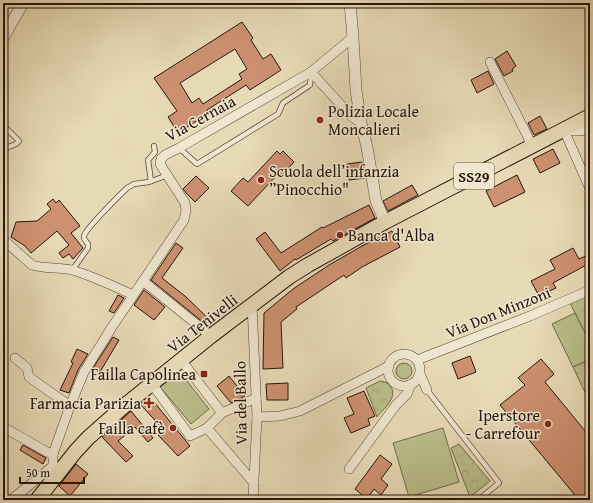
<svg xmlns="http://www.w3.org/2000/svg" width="593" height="503" font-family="'Gentium Book Plus',serif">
<defs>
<pattern id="park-crowns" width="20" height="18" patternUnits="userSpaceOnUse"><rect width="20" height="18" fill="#babe8b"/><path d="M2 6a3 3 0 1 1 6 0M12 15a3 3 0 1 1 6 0" fill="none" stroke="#a0a277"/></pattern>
</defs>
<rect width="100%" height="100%" fill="#e7dab6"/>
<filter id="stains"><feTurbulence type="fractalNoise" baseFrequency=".005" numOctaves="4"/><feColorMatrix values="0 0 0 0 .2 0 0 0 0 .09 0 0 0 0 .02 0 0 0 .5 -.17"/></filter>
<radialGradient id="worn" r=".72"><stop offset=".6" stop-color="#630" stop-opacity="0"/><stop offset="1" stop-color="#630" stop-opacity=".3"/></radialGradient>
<g fill="url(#park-crowns)" stroke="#706a4b">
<polygon points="590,294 590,343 570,303"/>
<polygon points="590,359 590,400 589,401 573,367"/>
<circle cx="404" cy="371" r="8"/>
<path d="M380,381C384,381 388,383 391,387C398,398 383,409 377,417L366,388Z"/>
<polygon points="459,444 490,481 470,497 451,448"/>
</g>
<g fill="#babe8b" stroke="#706a4b">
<polygon points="575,313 590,343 590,359 573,367 552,324"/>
<polygon points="180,372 209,409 191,424 160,387"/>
<polygon points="443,428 459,482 409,497 393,443"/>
</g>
<g fill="#cd9171" stroke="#27150b" fill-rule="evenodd">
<path d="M242,22L253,38L251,40L263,59L271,54L281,70L250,90L246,85L207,110L209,113L178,133L168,117L177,111L154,78ZM235,49L247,69L239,74L242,79L203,104L199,98L192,103L180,83Z"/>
<polygon points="507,51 516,66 512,69 513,71 504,76 495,59"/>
<polygon points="488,71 494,84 477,93 471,80"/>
<polygon points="540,116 547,129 534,135 528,123"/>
<polygon points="553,149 560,163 540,173 533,159"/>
<polygon points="277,151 280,154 283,151 294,162 281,176 278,174 248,206 231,191 243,178 248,182"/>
<polygon points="362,162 365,178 349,180 347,164"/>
<polygon points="517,175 525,192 494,207 486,191"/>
<polygon points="196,176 209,188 195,202 187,194 183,189"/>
<polygon points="412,185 418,195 388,211 383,201"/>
<polygon points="53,199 56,203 59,200 80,226 71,233 83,248 73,259 69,254 63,258 59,253 69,245 57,231 31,253 25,246 11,237 16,222 37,221 51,209 47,204"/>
<polygon points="369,205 375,218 333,241 331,239 296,260 295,259 280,271 256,239 265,232 281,253 322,227 323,228"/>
<polygon points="392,231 400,247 362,267 346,278 344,275 296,307 297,309 281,322 283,368 263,369 264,313 293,289 329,265 362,246"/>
<polygon points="176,243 183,248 162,278 185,296 213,323 209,327 151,280"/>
<polygon points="573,248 579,259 590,254 590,263 553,283 556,288 539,296 531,281 555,269 550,260"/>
<polygon points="144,290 165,307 154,320 134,305"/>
<polygon points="118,295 124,298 114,313 109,311"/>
<polygon points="113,337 119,340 100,372 93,368"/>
<polygon points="77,349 88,354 78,370 69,393 60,390 73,363 71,362"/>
<polygon points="470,356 476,372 458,379 452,363"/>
<polygon points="541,359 554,374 545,382 590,437 590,500 579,500 500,405 525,385 518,378"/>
<polygon points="229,376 245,396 231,403 217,386"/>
<polygon points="288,383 288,400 267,400 266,384"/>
<polygon points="364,391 375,416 368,419 370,425 351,433 344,418 354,414 347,398"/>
<polygon points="145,400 154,402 190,446 178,456 158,435 163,429 140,404"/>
<polygon points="131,411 153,438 148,442 135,427 118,441 133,456 126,462 102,437"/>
<polygon points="23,445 46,458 43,464 20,450"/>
<polygon points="380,455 392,464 381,479 388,485 381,495 374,489 367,499 355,489"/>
<polygon points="76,464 88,474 70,496 59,486"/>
</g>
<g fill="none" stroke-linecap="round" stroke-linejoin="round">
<g stroke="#574636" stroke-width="6">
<g id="service">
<polyline points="3,125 19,141 16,144 3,149"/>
<polyline points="179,148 197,164 278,114 283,103 310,85 311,74"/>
<polyline points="151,181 148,160 155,152 154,146"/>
<path d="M73,269L88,248V244C86,241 83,239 84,236C86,228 119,196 127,188L134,184L149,182L168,175"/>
<polyline points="427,390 499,483 478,500"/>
</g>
</g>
<g stroke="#574636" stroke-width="10">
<g id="minor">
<polyline points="490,62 528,137 531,147"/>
<polyline points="311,72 351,116 361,123"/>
<polyline points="590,131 564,130 590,189"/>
<path d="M3,241L7,243L32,265C44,269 59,267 72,270C93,276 113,286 133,295"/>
<polyline points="143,281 211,336"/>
<polyline points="252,305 257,417 253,500"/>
<circle cx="404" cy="370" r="16"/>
<polyline points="15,358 27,368 29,377 70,406"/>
<polyline points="417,360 530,316 590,290"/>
<polyline points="420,374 427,390"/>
<polyline points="152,384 190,436 207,428 222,413 181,360"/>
<polyline points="222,413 256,398"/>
<polyline points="257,417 280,416 300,411 389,366"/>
<polyline points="3,427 47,452 53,454"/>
<polyline points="207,428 254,483"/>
<polyline points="53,466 53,454 70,406 84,372 112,327 184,220 186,210 185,203 160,164 161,159 165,155 179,148 311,72 353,37"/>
<polyline points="349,469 396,405 407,394 411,384"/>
<polyline points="11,500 53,466"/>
</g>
</g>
<g stroke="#574636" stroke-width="12">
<g id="tertiary">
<polyline points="350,3 353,37 356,90 361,123 367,147 376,201 385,222"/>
<polyline points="3,38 23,3"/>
</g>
</g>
<g stroke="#27150b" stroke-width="16">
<polyline id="primary" points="37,500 75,452 88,438 124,406 211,336 289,277 308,265 385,222 590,116"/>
</g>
<use href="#service" stroke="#efe7d0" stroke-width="4.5"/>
<use href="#minor" stroke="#efe7d0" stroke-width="9"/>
<use href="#tertiary" stroke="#efe7d0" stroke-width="11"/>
<use href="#primary" stroke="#e7dab6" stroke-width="14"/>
</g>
<g fill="#8f2418" stroke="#efe7d0" stroke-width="1.5">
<circle cx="320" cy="120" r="4"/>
<circle cx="261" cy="180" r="4"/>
<circle cx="340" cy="235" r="4"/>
<rect x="200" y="370" width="8" height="8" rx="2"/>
<path d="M147 397h4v4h4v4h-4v4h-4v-4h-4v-4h4z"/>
<circle cx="548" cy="424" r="4"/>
<circle cx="173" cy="428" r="4"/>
</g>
<g text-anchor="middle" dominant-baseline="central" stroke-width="3" stroke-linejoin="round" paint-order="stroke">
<rect fill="#efe7d0" stroke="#635446" stroke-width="1" x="454" y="163" width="40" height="26" rx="3"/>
<g font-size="15" font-weight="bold" fill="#27150b">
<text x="474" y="176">SS29</text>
</g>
<g font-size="16" fill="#27150b" stroke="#efe7d0" text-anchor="end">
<text x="328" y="111" text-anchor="start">Polizia Locale<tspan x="328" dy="18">Moncalieri</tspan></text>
<text x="269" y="171" text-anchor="start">Scuola dell’infanzia<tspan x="269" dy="18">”Pinocchio"</tspan></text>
<text x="348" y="235" text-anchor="start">Banca d'Alba</text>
<text x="196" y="374">Failla Capolinea</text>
<text x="141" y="403">Farmacia Parizia</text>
<text x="540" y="415">Iperstore<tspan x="540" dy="18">- Carrefour</tspan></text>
<text x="165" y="428">Failla cafè</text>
</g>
<g font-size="16" fill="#27150b" stroke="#efe7d0">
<text transform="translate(200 118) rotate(-29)">Via Cernaia</text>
<text transform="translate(498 312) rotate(-22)">Via Don Minzoni</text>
<text transform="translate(202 323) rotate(-38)">Via Tenivelli</text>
<text transform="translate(240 403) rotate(-91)">Via del Ballo</text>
</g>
</g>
<rect width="593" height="503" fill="none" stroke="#e7dab6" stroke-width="16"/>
<rect x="4" y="4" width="585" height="495" fill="none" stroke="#27150b" stroke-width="2"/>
<rect x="8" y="8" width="577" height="487" fill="none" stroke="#27150b"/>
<path d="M20 477v6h64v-6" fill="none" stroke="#27150b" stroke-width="2"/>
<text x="26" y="477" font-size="12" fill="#27150b" stroke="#efe7d0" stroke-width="3" paint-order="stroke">50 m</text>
<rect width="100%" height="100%" filter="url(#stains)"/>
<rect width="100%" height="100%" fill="url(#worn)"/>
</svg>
